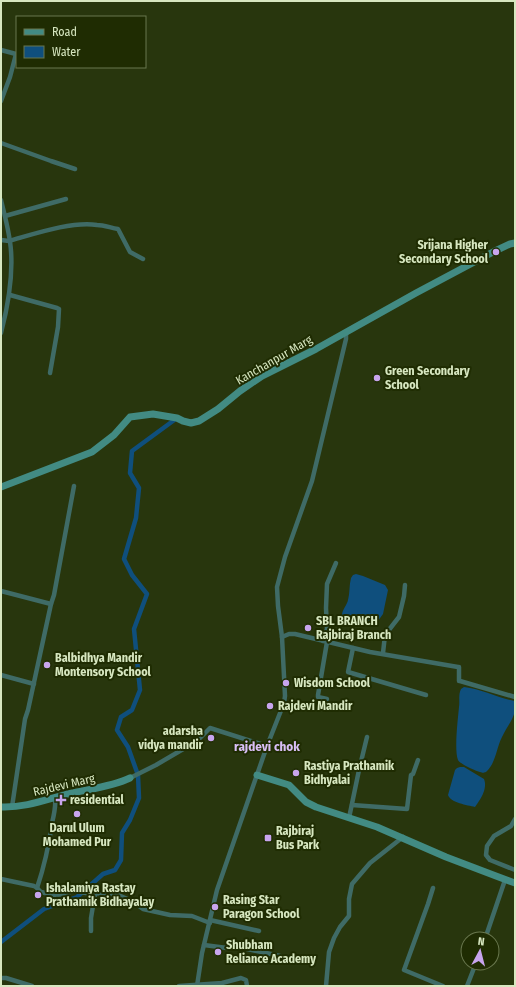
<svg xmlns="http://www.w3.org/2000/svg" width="516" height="987" font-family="'Fira Sans Condensed',sans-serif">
<rect width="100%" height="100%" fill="#28360d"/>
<g fill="#0f4f7d">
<path d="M356,574L363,576L385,585L388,590L383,614L375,625C367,627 340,627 342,615C342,610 347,605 348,600C350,593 349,585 351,578L353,575Z"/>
<path d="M464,687C482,689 498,698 515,701C515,704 516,708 515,711C513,720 506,728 502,737C496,749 496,763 486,772C483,773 483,773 480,772C476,771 460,764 458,760C454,750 458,718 459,707C460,701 458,695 461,689Z"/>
<path d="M460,767H464L484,779C488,789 480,800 475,807C467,805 451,803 448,795L455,770L457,768Z"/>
</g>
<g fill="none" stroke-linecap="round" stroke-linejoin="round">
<polyline stroke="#0f4f7d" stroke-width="4.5" points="1,942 44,909 77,897 103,874 115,870 121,860 122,833 130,820 139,798 138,775 128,747 117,730 121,717 132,710 140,690 134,629 147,594 132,575 124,559 136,518 139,488 130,473 132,451 177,418"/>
<g stroke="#3f6b66" stroke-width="4.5">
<polyline points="1,50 16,54 10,77 1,101"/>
<polyline points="1,143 51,161 75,169"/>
<path d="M1,200C5,217 10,234 11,251C13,279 8,306 1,333"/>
<polyline points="5,216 66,199"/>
<path d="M1,240L9,241C34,234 72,221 97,225C104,225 111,228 118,229L130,252L143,259"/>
<polyline points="10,295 57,308 59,309 58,327 50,373"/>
<polyline points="1,591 51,604"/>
<polyline points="282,637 289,634 295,634 370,652 458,667 459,667 459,681 460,681 515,697"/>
<polyline points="323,641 327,629 326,608 327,584 336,563"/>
<polyline points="327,642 318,695 318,697 327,699"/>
<polyline points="353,648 348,672 426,695"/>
<polyline points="383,653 385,635 399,617 404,596 405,585"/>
<polyline points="1,675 34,684"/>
<polyline points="130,778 156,765 197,741 210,728 267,746"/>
<polyline points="352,805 407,809 411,775 413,774 418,760"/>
<polyline points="12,807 25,719 28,710 51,604 54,595 74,486"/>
<polyline points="349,818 359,770 367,737"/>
<polyline points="515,819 511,826 494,836 487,846 486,855 490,860 515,870"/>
<path d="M1,879L34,886L37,888C44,867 49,845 52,823C54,815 56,806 55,798"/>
<polyline points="37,888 41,892 54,895 64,894 73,891 86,893 116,894 132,901 143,909 170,915 192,916 210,923"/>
<polyline points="433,888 428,904 404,970 443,986"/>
<polyline points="210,920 259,931"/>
<polyline points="91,931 91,918 95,894"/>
<polyline points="485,939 505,880"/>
<polyline points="204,945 227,948 229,945 280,956"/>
<polyline points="1,978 6,978 32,986"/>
<polyline points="179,986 222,983 241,978 246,980 247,986"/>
<polyline points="197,986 202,953 217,890 267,746 284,703 285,696 282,637 278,606 277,587 285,557 312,481 346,339 346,332"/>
<polyline points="326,986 329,952 334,938 340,927 349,916 349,899 352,884 370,863 403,837"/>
<polyline points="467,986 476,963"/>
</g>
<g stroke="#428b83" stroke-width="7">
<polyline points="1,487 92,452 114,435 130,417 153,414 177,418 183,421 191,423 199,421 218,409 240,391 262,376 316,349 416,293 495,251 510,244 515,243"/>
<polyline points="257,775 289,785 306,802 316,807 377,827 446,857 496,876 515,883"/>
<path d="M1,807C24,808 45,800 68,794C88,789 111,787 130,778"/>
</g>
</g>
<g fill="#c8a5ee" stroke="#1f2c02" stroke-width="1.5">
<circle cx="496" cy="252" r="4"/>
<circle cx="377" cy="378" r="4"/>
<circle cx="308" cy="628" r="4"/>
<circle cx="47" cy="665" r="4"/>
<circle cx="286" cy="683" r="4"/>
<circle cx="270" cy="706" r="4"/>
<circle cx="211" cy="738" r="4"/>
<circle cx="296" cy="773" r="4"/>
<path d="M59 794h4v4h4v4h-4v4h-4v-4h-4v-4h4z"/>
<circle cx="77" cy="814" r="4"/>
<rect x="264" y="834" width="8" height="8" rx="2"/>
<circle cx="38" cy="895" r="4"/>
<circle cx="215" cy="907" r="4"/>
<circle cx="218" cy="952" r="4"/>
</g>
<g text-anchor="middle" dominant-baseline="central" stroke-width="4" stroke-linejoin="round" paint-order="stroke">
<g font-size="12" font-weight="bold" fill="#d7e7c0" stroke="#1f2c02" text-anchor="start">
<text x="488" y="245" text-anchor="end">Srijana Higher<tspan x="488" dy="14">Secondary School</tspan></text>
<text x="385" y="371">Green Secondary<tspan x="385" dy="14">School</tspan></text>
<text x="316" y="621">SBL BRANCH<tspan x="316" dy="14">Rajbiraj Branch</tspan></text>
<text x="55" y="658">Balbidhya Mandir<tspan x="55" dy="14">Montensory School</tspan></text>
<text x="294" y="683">Wisdom School</text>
<text x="278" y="706">Rajdevi Mandir</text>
<text x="203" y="731" text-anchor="end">adarsha<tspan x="203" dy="14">vidya mandir</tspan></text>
<text x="304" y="766">Rastiya Prathamik<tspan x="304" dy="14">Bidhyalai</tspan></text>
<text x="70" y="800">residential</text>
<text x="77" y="828" text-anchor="middle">Darul Ulum<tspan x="77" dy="14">Mohamed Pur</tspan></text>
<text x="276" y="831">Rajbiraj<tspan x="276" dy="14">Bus Park</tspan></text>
<text x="46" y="888">Ishalamiya Rastay<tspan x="46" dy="14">Prathamik Bidhayalay</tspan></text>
<text x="223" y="900">Rasing Star<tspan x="223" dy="14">Paragon School</tspan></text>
<text x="226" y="945">Shubham<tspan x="226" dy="14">Reliance Academy</tspan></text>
</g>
<g font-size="12" fill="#d7e7c0" stroke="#1f2c02">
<text transform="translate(274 360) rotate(-30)">Kanchanpur Marg</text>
<text transform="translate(64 785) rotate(-13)">Rajdevi Marg</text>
</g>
<g font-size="13" font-weight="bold" fill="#d9bff6" stroke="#1f2c02">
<text x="267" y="746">rajdevi chok</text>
</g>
</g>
<rect width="516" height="987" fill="none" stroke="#d7e7c0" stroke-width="4"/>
<rect x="16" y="16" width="130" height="52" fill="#1f2c02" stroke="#69774e"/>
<rect x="24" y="29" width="20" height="6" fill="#428b83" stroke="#69774e"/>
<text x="52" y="36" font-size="12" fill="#d7e7c0">Road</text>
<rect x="24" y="46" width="20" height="12" fill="#0f4f7d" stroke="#69774e"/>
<text x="52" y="56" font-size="12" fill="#d7e7c0">Water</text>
<g transform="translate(480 951) rotate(7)"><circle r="19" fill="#1f2c02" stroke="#69774e"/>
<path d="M0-3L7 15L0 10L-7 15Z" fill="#c8a5ee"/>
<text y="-6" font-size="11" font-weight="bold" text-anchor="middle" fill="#d7e7c0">N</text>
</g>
</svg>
